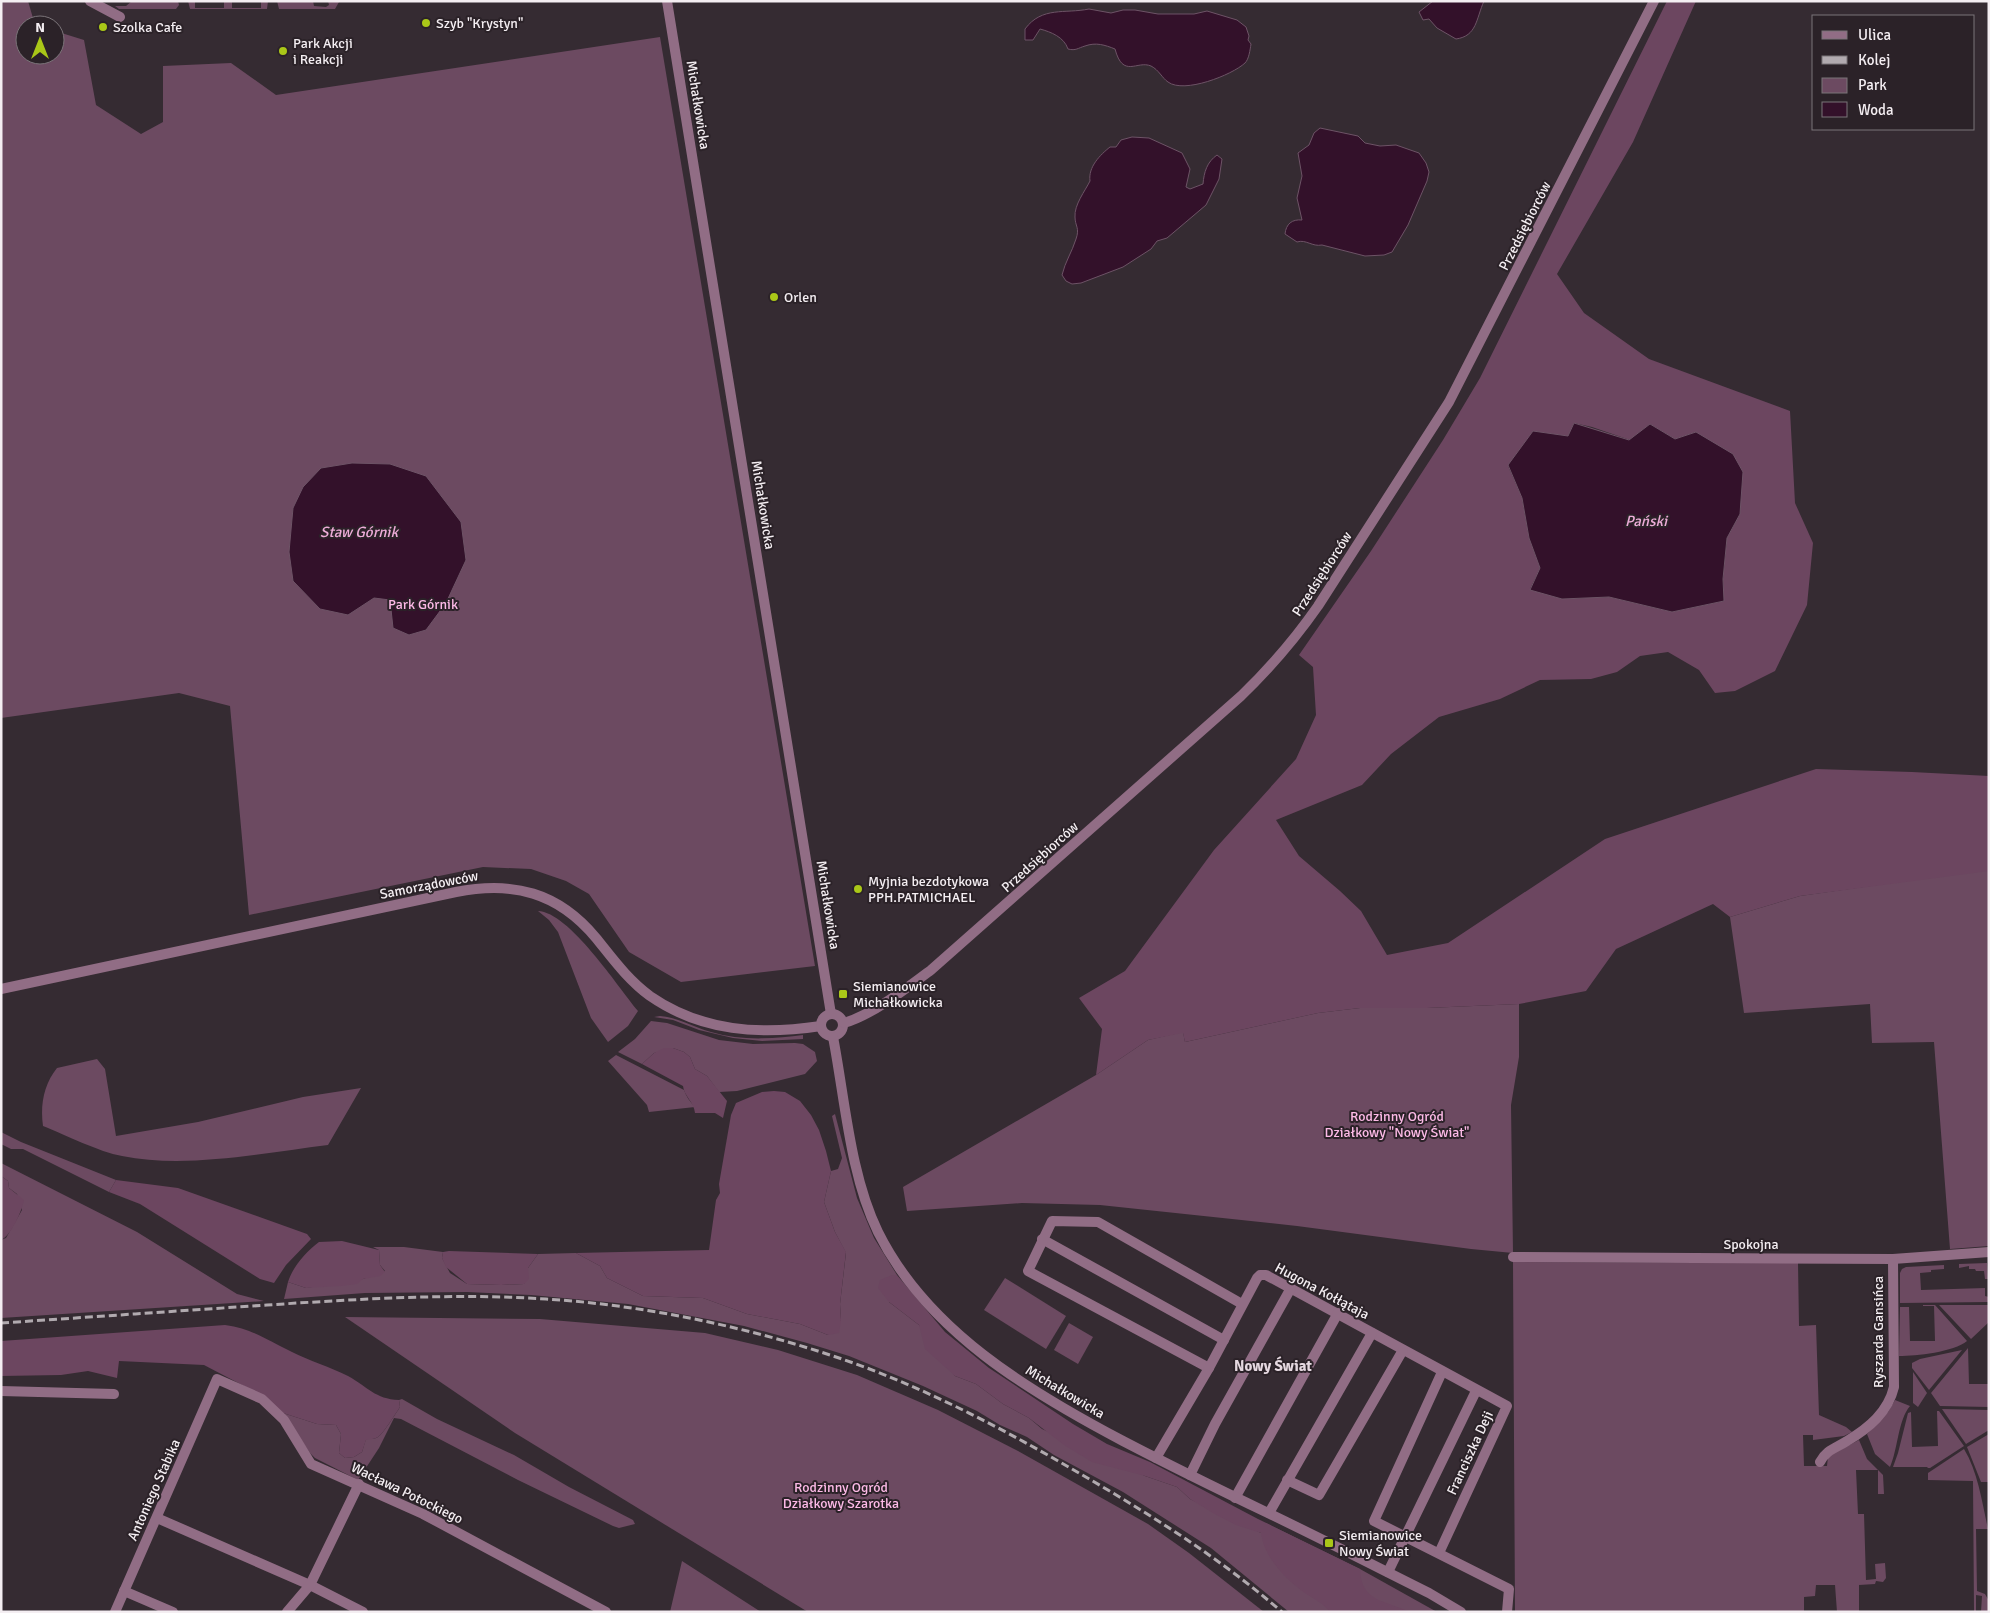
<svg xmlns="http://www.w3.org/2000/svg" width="1990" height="1613" font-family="Signika,sans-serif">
<rect width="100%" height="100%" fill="#352b32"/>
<g fill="#6c4a61">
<polygon points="1,1 28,1 35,25 25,25 25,55 55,55 55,31 84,40 96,105 141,134 163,122 163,66 231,63 276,95 660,37 815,966 681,982 629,952 589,894 566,881 531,869 483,867 249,915 230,706 179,693 1,718"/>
<polygon points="132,1 178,1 179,5 176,9 119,9 115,6 126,6"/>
<polygon points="188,1 195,1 195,8 224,8 224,1 232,1 232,8 261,8 261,1 268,1 267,9 190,9"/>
<polygon points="277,1 313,1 314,6 326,7 329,5 328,1 339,2 335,9 279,9"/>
<polygon points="1976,871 1989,871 1989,1246 1950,1249 1934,1042 1872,1043 1870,1004 1744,1013 1730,917 1800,896"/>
<path d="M538,911C569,912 618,987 638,1011L628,1026L608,1042L591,1018L558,932L549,920Z"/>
<polygon points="1519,1004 1519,1057 1511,1105 1513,1253 1471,1249 1297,1226 1100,1205 1022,1203 907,1211 903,1187 1096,1075 1148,1040 1183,1032 1185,1042 1318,1013 1360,1008 1427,1008"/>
<path d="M660,1016C677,1017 693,1027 711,1032C741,1041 772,1039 803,1035V1039L762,1041L733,1038L699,1030L673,1020L654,1017Z"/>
<polygon points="651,1021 667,1023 719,1040 753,1044 795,1043 803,1044 815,1052 817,1061 805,1074 737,1091 719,1092 707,1076 695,1069 690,1057 684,1052 673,1048 654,1053 642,1064 618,1052 635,1039"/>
<path d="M616,1055L684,1090C686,1096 690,1102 695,1107L649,1112L647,1105L608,1061Z"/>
<path d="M97,1059L105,1069L116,1136L198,1122L303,1097L361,1088L328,1145C263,1153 186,1169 122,1156C99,1152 66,1135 43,1126C40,1105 44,1084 57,1068Z"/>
<polygon points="835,1114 857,1198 874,1238 897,1275 892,1275 889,1302 919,1325 955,1376 976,1384 1003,1404 1029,1418 1042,1429 1145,1476 1177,1487 1190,1499 1261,1533 1266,1523 1360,1569 1437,1612 1289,1612 1211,1548 1123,1492 1054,1455 1027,1437 1000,1425 977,1411 923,1386 849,1356 807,1343 744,1326 628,1304 531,1295 467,1292 365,1293 284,1299 288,1282 306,1288 363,1279 385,1271 380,1265 379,1250 373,1247 404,1247 443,1252 442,1258 450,1273 467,1284 501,1285 524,1284 528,1268 538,1254 576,1253 600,1266 607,1278 643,1296 703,1298 747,1314 800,1324 828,1335 841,1320 840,1304 846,1253 835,1232 824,1202 831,1171 838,1169 842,1158 832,1116"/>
<polygon points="1,1132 21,1142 116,1180 109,1192 23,1149 11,1149 1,1144"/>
<polygon points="1,1163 137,1232 237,1294 264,1301 1,1318 1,1240 6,1238 22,1210 17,1194 9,1188 8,1181 1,1176"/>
<polygon points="1513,1262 1798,1263 1799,1326 1816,1325 1819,1415 1846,1427 1852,1432 1844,1436 1813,1440 1813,1435 1803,1435 1804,1466 1827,1466 1828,1456 1859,1440 1867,1459 1883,1475 1884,1494 1878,1494 1878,1470 1856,1470 1858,1514 1864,1514 1866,1580 1876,1579 1875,1564 1885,1563 1886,1578 1883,1582 1876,1581 1875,1584 1859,1585 1859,1612 1837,1612 1835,1585 1816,1585 1815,1596 1804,1597 1804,1612 1515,1612"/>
<polygon points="1987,1263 1988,1279 1985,1279 1984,1271 1976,1271 1975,1269 1969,1269 1969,1266 1959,1268 1959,1264"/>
<polygon points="1944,1265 1944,1269 1931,1270 1931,1272 1920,1273 1921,1290 1985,1288 1985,1296 1989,1297 1989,1302 1900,1303 1900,1273 1902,1269 1906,1267"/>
<polygon points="1005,1278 1066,1316 1046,1349 984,1310"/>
<path d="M1923,1305H1935L1967,1341C1954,1352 1916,1356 1899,1356L1900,1307H1909L1910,1341H1935L1934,1306H1923Z"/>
<polygon points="1939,1305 1989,1305 1989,1322 1971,1339"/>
<polygon points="345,1317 540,1319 705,1333 778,1350 857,1375 938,1410 1018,1451 1148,1524 1189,1553 1264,1612 808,1612 515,1433"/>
<polygon points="1069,1323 1093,1337 1078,1364 1054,1350"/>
<polygon points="1968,1348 1969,1384 1989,1384 1989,1407 1940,1406 1931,1393"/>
<polygon points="1962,1350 1929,1390 1912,1368 1912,1363 1920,1359"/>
<polygon points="1913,1372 1927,1393 1918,1407 1913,1403"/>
<path d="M402,1399L437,1419L514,1455L569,1487L633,1520L635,1524L619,1528L613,1526L518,1480L401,1419L394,1418L379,1448L358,1480L315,1458L310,1453L283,1413L317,1424L336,1425L341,1434L339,1453L345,1458L354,1457L362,1452L366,1439C370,1439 375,1439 378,1437C383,1434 396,1413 400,1407L399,1400Z"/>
<path d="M1895,1400L1910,1406C1898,1420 1898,1449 1890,1467L1875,1454L1867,1434L1888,1412Z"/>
<polygon points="1942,1409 1989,1410 1989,1430 1966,1444"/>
<polygon points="1937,1411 1939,1411 1964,1446 1930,1468 1928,1468 1927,1467 1893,1467 1898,1453 1908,1413 1911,1412 1912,1447 1938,1446"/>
<polygon points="1989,1434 1989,1482 1981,1482 1967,1447"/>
<path d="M1964,1449C1978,1472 1982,1502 1988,1529H1976L1977,1591L1985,1594L1989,1601V1612H1981L1982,1596L1976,1595V1612H1974L1973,1481L1928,1480V1473Z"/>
<polygon points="682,1561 761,1612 762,1612 670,1612"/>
</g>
<g fill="#6c4660" fill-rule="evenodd">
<path d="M1667,1H1696L1633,142L1557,274L1584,313L1649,359L1790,411L1795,503L1813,543L1807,605L1775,671L1735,691L1715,693L1699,670L1668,652L1640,656L1617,672L1591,679L1540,680L1500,699L1439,717L1391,754L1362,785L1276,820L1299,856L1340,891L1361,911L1387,955L1448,943L1605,839L1816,769L1912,772L1989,776V871L1800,896L1730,917L1713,904L1616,949L1586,991L1519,1004L1427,1008H1360L1318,1013L1185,1042L1183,1033L1148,1040L1096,1075L1102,1029L1079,998L1125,971L1214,850L1296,759L1316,715L1313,667L1299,655L1371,551L1443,440L1480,378ZM1574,423L1592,427L1630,440L1650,424L1675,439L1696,432L1740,514L1727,538L1723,579L1724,601L1672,612L1609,597L1562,599L1530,589L1540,568L1529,538L1522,498L1508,466L1568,436Z"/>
<path d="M664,1048H673L684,1052L690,1057L695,1069L707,1076L727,1101L723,1118L715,1113H695C694,1102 684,1096 683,1086L642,1064L654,1053Z"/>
<polygon points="774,1091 785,1092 800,1101 811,1115 819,1130 826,1151 831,1171 824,1202 835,1232 846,1252 840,1304 841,1320 839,1333 828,1335 800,1324 747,1314 703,1298 643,1296 607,1278 600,1266 576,1253 709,1250 716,1200 720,1193 719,1184 731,1115 736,1103 762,1092"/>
<path d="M1,1176L8,1181L9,1188L24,1200C22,1211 11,1236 1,1240Z"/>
<polygon points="116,1180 178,1188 307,1234 311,1239 286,1265 274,1283 260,1279 140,1204 109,1192"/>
<path d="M342,1241L379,1250L380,1265L385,1272L380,1276L363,1279L357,1284L341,1286L306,1288L288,1282C293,1266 306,1252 319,1242Z"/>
<polygon points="449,1251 538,1254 528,1268 529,1279 524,1284 501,1285 467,1284 446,1267 442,1258 443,1252"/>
<path d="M892,1275H897L945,1332L989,1368L1073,1424L1107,1444L1150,1462L1258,1519L1360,1569C1361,1602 1384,1600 1410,1612H1330C1323,1603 1314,1599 1305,1593C1285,1579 1264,1557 1261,1533L1236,1525L1213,1513L1190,1499L1177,1487L1145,1476L1092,1462L1064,1445L1029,1418L1003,1404L976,1384L955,1376L925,1349L919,1325L889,1302L878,1288L880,1280Z"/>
<path d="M225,1325C253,1329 267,1340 292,1352C310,1361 330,1367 348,1376C368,1387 375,1399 399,1400L400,1407C396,1413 383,1434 378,1437C375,1439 370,1439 366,1440L362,1452L354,1457L345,1458L339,1453L341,1434L336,1425L317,1424L283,1413L261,1395L204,1365L119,1361L117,1378L88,1371L61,1375L1,1376V1341Z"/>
</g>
<g fill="#33112a" stroke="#6d5366">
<path d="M1433,1H1484C1476,19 1477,36 1456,39L1437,28L1429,19L1423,20L1419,12Z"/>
<path d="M1089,9L1111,13L1123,10H1135L1158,14H1194L1207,11L1237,20L1246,27L1249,36L1248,40L1251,44C1250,50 1249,59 1245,63C1232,75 1184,94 1168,82C1162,78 1159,70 1151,66C1137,60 1123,79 1115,49C1105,45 1096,42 1085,46C1078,48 1076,51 1068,49C1064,37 1051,32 1040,29L1033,40H1025V29C1042,6 1065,14 1089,9Z"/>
<path d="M1320,128L1358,136L1365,143L1380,146L1396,145L1419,153L1426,163L1429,172L1427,181L1408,225L1392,252L1384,255L1365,256L1322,245C1312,247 1306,239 1297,242L1285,234C1286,224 1292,219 1302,220L1297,198L1302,176L1298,153L1309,145L1314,133Z"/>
<path d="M1132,137L1149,138L1182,153L1190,169L1186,187L1190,189L1203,184C1204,172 1207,162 1217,155L1222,159L1219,179L1206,205L1167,238L1157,241L1151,249L1123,267L1081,283L1072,284L1066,281L1062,275C1065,262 1072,252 1076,239C1080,228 1075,226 1075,217C1074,205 1085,191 1090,181C1088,167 1100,155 1110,147H1116L1121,140Z"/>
<polygon points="1574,423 1629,440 1650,424 1675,439 1696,432 1733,454 1743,472 1740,514 1727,538 1723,579 1724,601 1672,612 1609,597 1562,599 1530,590 1540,568 1529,538 1522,498 1508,465 1533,431 1568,436"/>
<polygon points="352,463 390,464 426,476 461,522 466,560 446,603 426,630 409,635 393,628 390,600 374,598 348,615 320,609 293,581 289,552 293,508 303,487 321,468"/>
</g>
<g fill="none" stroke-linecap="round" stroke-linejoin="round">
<g stroke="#916d85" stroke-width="10">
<polyline points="90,1 120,17"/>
<path d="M1,989L456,892C513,881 558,892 596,938C613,959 628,980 650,996C702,1032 760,1035 821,1026"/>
<polyline points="1042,1239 1224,1340"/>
<polyline points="1513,1257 1893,1259 1989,1252"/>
<polyline points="1209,1368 1028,1271 1052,1221 1098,1222 1242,1304"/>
<polyline points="1442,1372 1374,1521 1509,1589 1507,1612"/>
<polyline points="1,1391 114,1394"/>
<polyline points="1156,1458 1209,1368 1257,1278 1260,1275 1266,1275 1507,1406 1439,1553"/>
<path d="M1820,1462C1826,1450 1836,1448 1847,1441C1869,1428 1888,1412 1894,1387L1893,1259"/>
<polyline points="1190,1475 1215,1424 1291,1288"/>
<polyline points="1287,1480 1319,1495 1403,1350"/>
<polyline points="1235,1498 1338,1313"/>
<polyline points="1269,1513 1372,1333"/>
<polyline points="157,1518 310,1585 363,1612"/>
<polyline points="1388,1572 1476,1391"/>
<polyline points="124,1591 173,1612"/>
<polyline points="115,1612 217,1379 262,1399 284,1420 311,1464 423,1514 606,1612"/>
<polyline points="287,1612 310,1585 359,1484"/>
</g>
<g stroke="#916d85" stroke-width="10">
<polyline points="667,1 831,1014"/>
<circle cx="832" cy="1025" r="11"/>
<path d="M844,1023C872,1015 907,988 931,970L1241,696C1270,668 1295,639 1318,606L1449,402L1654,1"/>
<path d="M833,1037C845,1099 850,1175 878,1232C927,1331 1030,1392 1123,1441C1171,1466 1220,1490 1268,1513C1322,1539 1375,1566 1429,1593L1461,1612"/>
</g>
<path stroke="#b1aaaf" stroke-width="3" stroke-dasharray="8 4" stroke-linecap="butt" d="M1,1323C90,1317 178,1311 267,1305C360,1299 453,1293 546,1299C642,1305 743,1326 833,1356C924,1386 1009,1432 1091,1480C1159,1520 1222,1560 1282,1612"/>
</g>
<g fill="#aac718" stroke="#2b2228" stroke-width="2">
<circle cx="426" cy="23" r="5"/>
<circle cx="103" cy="27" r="5"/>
<circle cx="283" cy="51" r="5"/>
<circle cx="774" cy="297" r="5"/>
<circle cx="858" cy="889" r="5"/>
<rect x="838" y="989" width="10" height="10" rx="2.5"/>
<rect x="1324" y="1538" width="10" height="10" rx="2.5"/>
</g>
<g text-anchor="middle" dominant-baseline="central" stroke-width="4" stroke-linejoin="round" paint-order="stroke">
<g font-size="14" fill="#f4eef2" stroke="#2b2228" text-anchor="start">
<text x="436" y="23">Szyb "Krystyn"</text>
<text x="113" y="27">Szolka Cafe</text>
<text x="293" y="43">Park Akcji<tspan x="293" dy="16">i Reakcji</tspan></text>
<text x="784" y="297">Orlen</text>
<text x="868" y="881">Myjnia bezdotykowa<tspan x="868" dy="16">PPH.PATMICHAEL</tspan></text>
<text x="853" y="986">Siemianowice<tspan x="853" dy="16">Michałkowicka</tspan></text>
<text x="1339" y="1535">Siemianowice<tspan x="1339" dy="16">Nowy Świat</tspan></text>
</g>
<g font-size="14" fill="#f4eef2" stroke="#2b2228">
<text transform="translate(698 105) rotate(81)">Michałkowicka</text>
<text transform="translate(1525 226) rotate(-63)">Przedsiębiorców</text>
<text transform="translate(763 505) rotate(81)">Michałkowicka</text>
<text transform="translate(1322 574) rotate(-57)">Przedsiębiorców</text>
<text transform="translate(1040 857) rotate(-42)">Przedsiębiorców</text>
<text transform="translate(429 885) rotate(-11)">Samorządowców</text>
<text transform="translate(828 905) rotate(81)">Michałkowicka</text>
<text x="1751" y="1244">Spokojna</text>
<text transform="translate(1322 1291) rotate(28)">Hugona Kołłątaja</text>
<text transform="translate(1878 1332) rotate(-90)">Ryszarda Gansińca</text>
<text transform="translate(1065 1392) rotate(31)">Michałkowicka</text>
<text transform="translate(1470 1453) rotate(-65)">Franciszka Deji</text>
<text transform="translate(154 1490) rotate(-66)">Antoniego Stabika</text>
<text transform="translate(407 1493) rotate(26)">Wacława Potockiego</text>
</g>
<g font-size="14" fill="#fdbae7" stroke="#2b2228">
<text x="423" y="604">Park Górnik</text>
<text x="1397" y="1116">Rodzinny Ogród<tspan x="1397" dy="16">Działkowy "Nowy Świat"</tspan></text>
<text x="841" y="1487">Rodzinny Ogród<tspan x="841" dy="16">Działkowy Szarotka</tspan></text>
</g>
<g font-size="15" font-style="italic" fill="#edacd8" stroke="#2b2228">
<text x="1646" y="521">Pański</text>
<text x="359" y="532">Staw Górnik</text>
</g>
<g font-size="15" font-weight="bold" fill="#e5d8e0" stroke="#2b2228">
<text x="1273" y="1366">Nowy Świat</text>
</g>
</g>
<rect width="1990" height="1613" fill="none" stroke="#f4eef2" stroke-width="5"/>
<rect x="1812" y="15" width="162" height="115" fill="#2b2228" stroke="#7b7479"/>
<rect x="1822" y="31" width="25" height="8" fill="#916d85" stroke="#7b7479"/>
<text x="1858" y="40" font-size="15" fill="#f4eef2">Ulica</text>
<rect x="1822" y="56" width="25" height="8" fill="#b1aaaf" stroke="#7b7479"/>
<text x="1858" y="65" font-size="15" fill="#f4eef2">Kolej</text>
<rect x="1822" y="78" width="25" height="15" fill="#6c4a61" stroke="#7b7479"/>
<text x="1858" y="90" font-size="15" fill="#f4eef2">Park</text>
<rect x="1822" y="102" width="25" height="15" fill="#33112a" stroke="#7b7479"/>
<text x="1858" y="115" font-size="15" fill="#f4eef2">Woda</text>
<g transform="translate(40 40)"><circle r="24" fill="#2b2228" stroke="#7b7479"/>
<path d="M0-4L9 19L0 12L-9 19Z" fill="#aac718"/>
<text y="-8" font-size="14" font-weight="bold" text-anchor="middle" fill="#f4eef2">N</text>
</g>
</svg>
